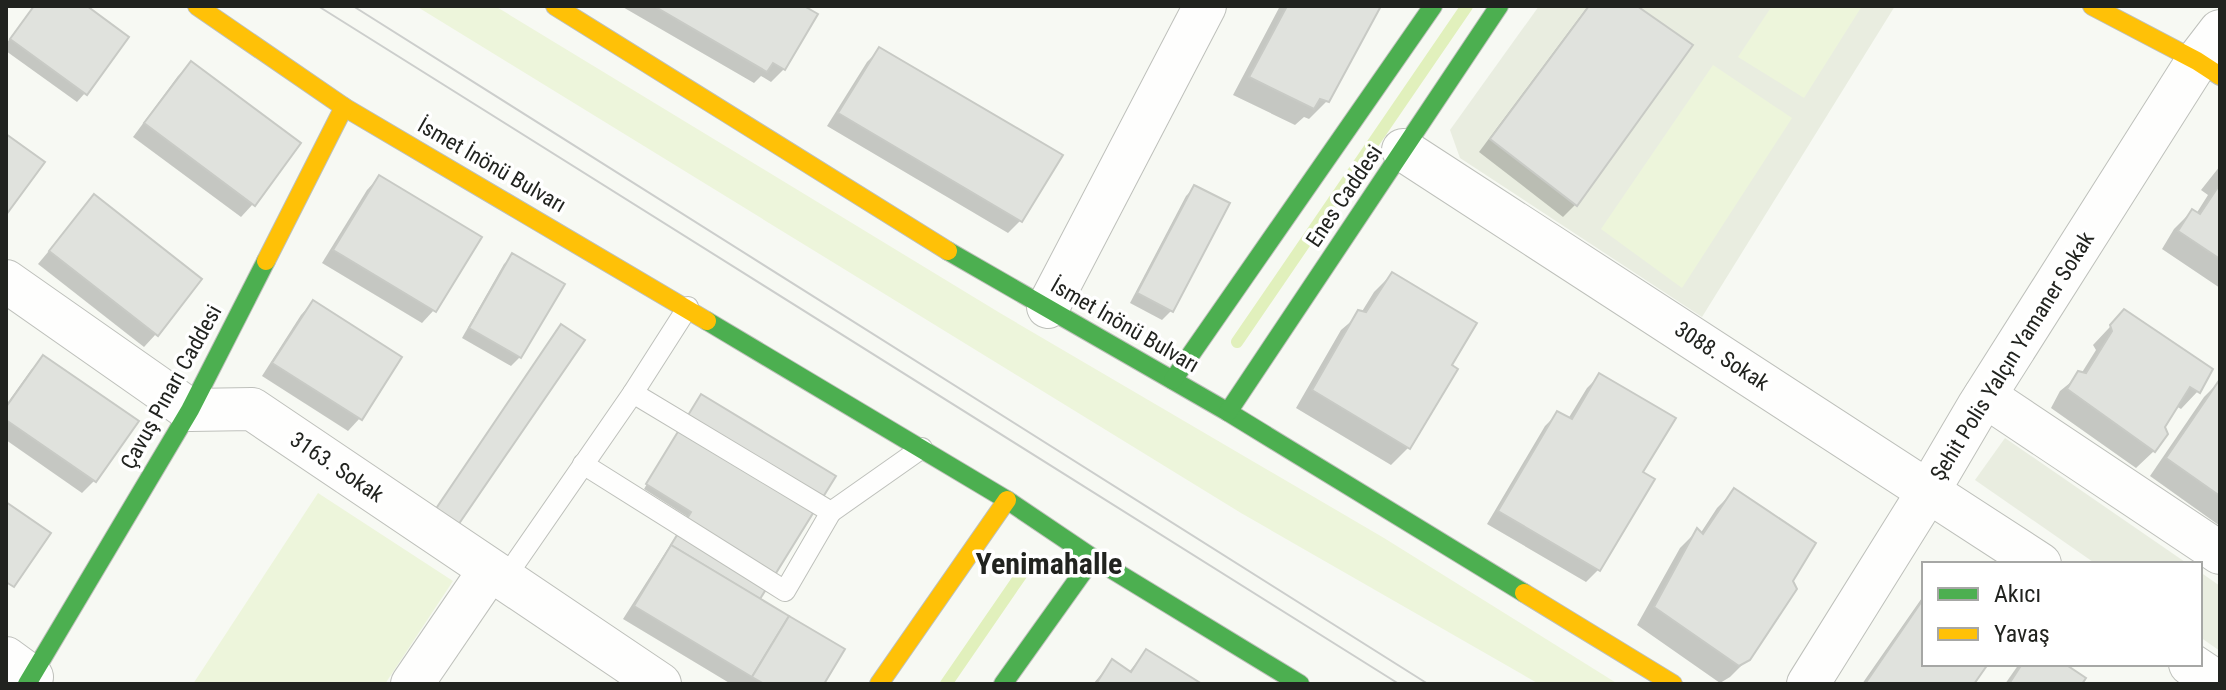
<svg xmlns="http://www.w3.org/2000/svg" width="2226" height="690" font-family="'Roboto Condensed',sans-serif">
<rect width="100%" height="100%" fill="#f7f9f3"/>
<g fill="#e9ede0">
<polygon points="1539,6 1895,6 1702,317 1460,158 1450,130"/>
<polygon points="2005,438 2188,564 2096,564 1975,480"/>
<polygon points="2200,572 2220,586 2220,651 2200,637"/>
</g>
<g fill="#edf5db">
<polygon points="416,6 495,6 1000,313 1384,538 1618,684 1539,684 1241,513"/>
<polygon points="1772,6 1862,6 1804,98 1738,57"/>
<polygon points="1713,65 1792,118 1682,288 1601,229"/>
<polygon points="318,493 453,581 385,684 193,684"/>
</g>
<g fill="#0003">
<polygon points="34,6 84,6 85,93 77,102 6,51 6,44"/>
<polygon points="621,6 800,6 784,69 771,82 761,76 754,83"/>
<polygon points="1280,6 1379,6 1327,101 1309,119 1304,117 1295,125 1233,95"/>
<polygon points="1588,6 1633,6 1691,45 1575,205 1563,217 1479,152"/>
<polygon points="879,50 1020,221 1008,233 827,126 867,62"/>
<polygon points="191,64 253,204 241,217 133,137 178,76"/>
<polygon points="2220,166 2220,288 2162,249 2174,229 2192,211 2196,214 2208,195 2201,190"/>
<polygon points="379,177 434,310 422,323 322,263 367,190"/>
<polygon points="1194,188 1228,204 1171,311 1162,320 1130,303 1186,196"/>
<polygon points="94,197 156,334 144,347 38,264"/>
<polygon points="513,256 520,357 511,366 462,338 504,264"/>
<polygon points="1392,274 1449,365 1408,448 1391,465 1296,408 1341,330 1361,313 1374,292"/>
<polygon points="313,302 360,418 348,431 262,376 301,315"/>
<polygon points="2124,312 2198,391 2181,409 2176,406 2163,427 2154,451 2136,468 2051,408 2060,391 2081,374 2096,350 2093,345"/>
<polygon points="43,357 94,481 82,493 6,440 6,405 31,370"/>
<polygon points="1599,376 1641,473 1598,570 1586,582 1487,524 1545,426 1558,413 1568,419 1587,388"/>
<polygon points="2220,381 2220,526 2150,476 2204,397"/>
<polygon points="697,400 758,600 822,684 731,684 623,619 688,517 644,489"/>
<polygon points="1734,491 1748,659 1730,677 1720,683 1637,625 1680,548 1697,531 1700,534 1717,508"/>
<polygon points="1924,595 1924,664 1986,664 1972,684 1862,684"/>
<polygon points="1146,651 1199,684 1093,684 1112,662 1129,672"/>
<polygon points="2019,664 2061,664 2080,684 2005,684"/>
</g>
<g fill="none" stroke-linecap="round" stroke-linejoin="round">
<g stroke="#e1f0bc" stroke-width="12">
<polyline points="1237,342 1467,6"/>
<polyline points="946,684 1021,575"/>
</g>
</g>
<g fill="#e0e2dd" stroke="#c8cac5" stroke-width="2">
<polygon points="34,6 87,6 129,37 87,95 10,39"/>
<polygon points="654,6 804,6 818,14 785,70 773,63 767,72"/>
<polygon points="1287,6 1381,6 1329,102 1320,99 1314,109 1249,77"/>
<polygon points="1589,6 1637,6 1693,45 1577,206 1490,139"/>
<polygon points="879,47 1063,155 1022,222 838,113"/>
<polygon points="191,61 301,143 255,206 144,123"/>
<polygon points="6,134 45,162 6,215"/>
<polygon points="379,175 482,237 436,312 333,250"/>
<polygon points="2220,184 2220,259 2178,231 2192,209 2200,214"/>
<polygon points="1194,185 1230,203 1173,312 1137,293"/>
<polygon points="94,194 202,279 158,336 49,251"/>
<polygon points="512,253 565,284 521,358 469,328"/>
<polygon points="1392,272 1477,323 1452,365 1458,369 1410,449 1312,390 1358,310 1366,312"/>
<polygon points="313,300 402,357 362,420 272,363"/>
<polygon points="2124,309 2213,369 2200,393 2190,387 2165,427 2168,434 2155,452 2067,389 2078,371 2086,373 2112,331 2110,325"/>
<polygon points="561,324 585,340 454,531 431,516"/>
<polygon points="43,355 139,421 96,482 6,420 6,407"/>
<polygon points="1599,373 1676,418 1643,472 1655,479 1600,571 1498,511 1557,411 1572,419"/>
<polygon points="2220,379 2220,496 2166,458"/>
<polygon points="701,394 836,476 760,599 671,545 691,512 646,484"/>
<polygon points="1734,488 1816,543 1793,581 1797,589 1750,660 1739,666 1654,607 1697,528 1703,534"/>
<polygon points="6,502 51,533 14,587 6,582"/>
<polygon points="671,545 789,616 752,677 634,606"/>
<polygon points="1924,598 1924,664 1988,664 1974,684 1865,684"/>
<polygon points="789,616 845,649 824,684 764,684 752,677"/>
<polygon points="1146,649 1202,684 1096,684 1112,659 1131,672"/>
<polygon points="2022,664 2065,664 2086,678 2082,684 2009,684"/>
</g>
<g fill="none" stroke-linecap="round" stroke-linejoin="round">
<g stroke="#bec0bb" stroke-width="22">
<g id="lane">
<polyline points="688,307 633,393 831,512 922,448"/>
<polyline points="583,464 785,591 831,512"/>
<polyline points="505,578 633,393"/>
</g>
</g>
<g stroke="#bec0bb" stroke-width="44">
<g id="street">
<polyline points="1403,150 2040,564"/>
<polyline points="6,281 190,410 252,409 660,684"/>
<polyline points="1048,307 1205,6"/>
<polyline points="1985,396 2220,553"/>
<polyline points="6,658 32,677"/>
<polyline points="2190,664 2220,684"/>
<polyline points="412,684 489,571"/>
<polyline points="1808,684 1929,490 1979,405 2197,61 2220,31"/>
</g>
</g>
<g stroke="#bec0bb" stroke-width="20">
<g id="fast">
<polyline points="948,251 1228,412 1524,593"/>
<polyline points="707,321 1007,500 1093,558 1300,684"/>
<polyline points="1173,380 1433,6"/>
<polyline points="1228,412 1499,6"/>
<polyline points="27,684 190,410 266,261"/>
<polyline points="1003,684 1093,558"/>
</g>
</g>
<g stroke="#bec0bb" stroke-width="20">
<g id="slow">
<polyline points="197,6 344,107 707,321"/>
<polyline points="555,6 948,251"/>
<polyline points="2092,6 2197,61 2220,76"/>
<polyline points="266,261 344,107"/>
<polyline points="1524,593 1673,684"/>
<polyline points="879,684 1007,500"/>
</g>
</g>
<use href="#lane" stroke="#fefefd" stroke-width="20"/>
<use href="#street" stroke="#fefefd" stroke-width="42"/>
<use href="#fast" stroke="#4caf50" stroke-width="18"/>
<use href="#slow" stroke="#ffc107" stroke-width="18"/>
<g stroke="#cccecc" stroke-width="2">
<polyline points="318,6 1399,684"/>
<polyline points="353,6 1428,684"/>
</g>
</g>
<g text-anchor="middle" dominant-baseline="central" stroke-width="7" stroke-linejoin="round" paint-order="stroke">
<g font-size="22" fill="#21231f" stroke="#fff">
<text transform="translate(492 165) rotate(30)">İsmet İnönü Bulvarı</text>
<text transform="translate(1344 196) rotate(-56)">Enes Caddesi</text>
<text transform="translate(1125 325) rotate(30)">İsmet İnönü Bulvarı</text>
<text transform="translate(1722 356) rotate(33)">3088. Sokak</text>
<text transform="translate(2012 356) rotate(-58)">Şehit Polis Yalçın Yamaner Sokak</text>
<text transform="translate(171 387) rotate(-61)">Çavuş Pınarı Caddesi</text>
<text transform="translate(337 467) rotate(34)">3163. Sokak</text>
</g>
<g font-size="30" font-weight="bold" fill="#21231f" stroke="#fff">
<text x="1049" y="563">Yenimahalle</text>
</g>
</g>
<rect width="2226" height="690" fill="none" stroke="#21231f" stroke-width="16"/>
<rect x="1922" y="562" width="280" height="104" fill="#ffffff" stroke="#a6a7a5" stroke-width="2"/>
<rect x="1938" y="588" width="40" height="12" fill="#4caf50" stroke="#a6a7a5" stroke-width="2"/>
<text x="1994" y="602" font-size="24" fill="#21231f">Akıcı</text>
<rect x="1938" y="628" width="40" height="12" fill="#ffc107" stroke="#a6a7a5" stroke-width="2"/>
<text x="1994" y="642" font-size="24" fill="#21231f">Yavaş</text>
</svg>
